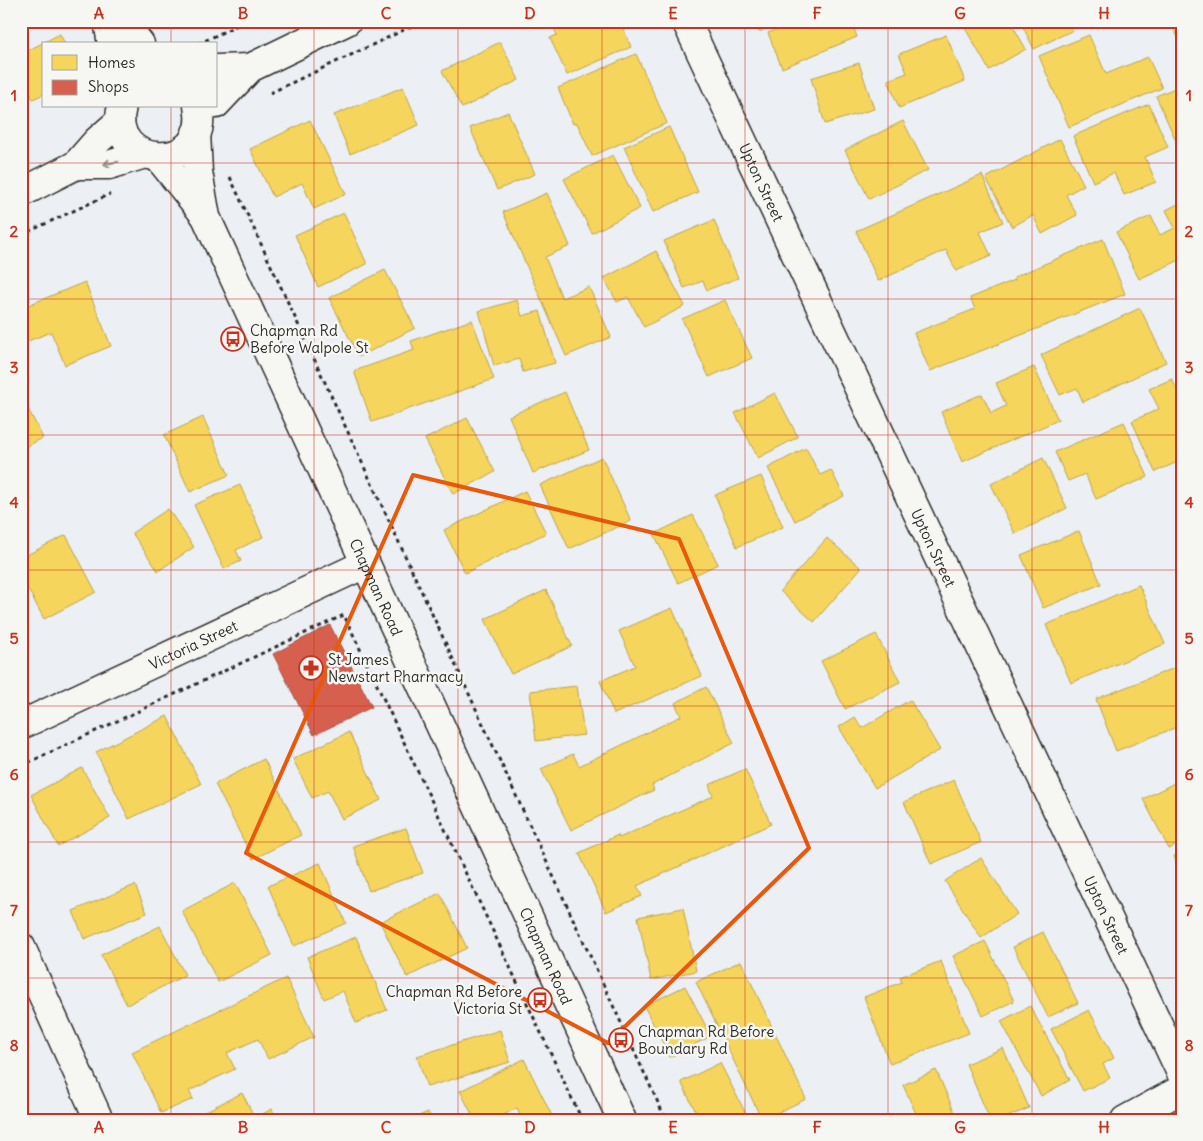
<svg xmlns="http://www.w3.org/2000/svg" width="1203" height="1141" font-family="Delius,sans-serif">
<rect width="100%" height="100%" fill="#eceff4"/>
<filter id="ink" filterUnits="userSpaceOnUse"><feTurbulence type="fractalNoise" baseFrequency=".02" numOctaves="2"/><feDisplacementMap in="SourceGraphic" scale="10" xChannelSelector="R" yChannelSelector="G"/><feConvolveMatrix kernelMatrix="1 2 1 2 8 2 1 2 1" color-interpolation-filters="sRGB"/></filter>
<g filter="url(#ink)">
<g fill="#f6d55c" stroke="#b9a24d">
<polygon points="551,21 620,21 631,47 567,75 550,38 557,35"/>
<polygon points="754,21 782,21 759,32"/>
<polygon points="797,21 851,21 857,37 782,68 768,33"/>
<polygon points="961,21 1010,21 1026,49 989,70"/>
<polygon points="1020,21 1068,21 1073,30 1034,49"/>
<polygon points="1182,21 1182,45 1172,26"/>
<polygon points="60,34 65,44 44,44 44,94 33,99 21,76 21,54"/>
<polygon points="946,35 965,81 899,108 888,80 907,73 899,54"/>
<polygon points="1089,35 1106,74 1148,57 1162,88 1069,127 1039,56"/>
<polygon points="500,42 519,80 462,108 442,71"/>
<polygon points="636,54 667,123 592,156 577,123 573,124 558,88"/>
<polygon points="859,63 874,109 825,124 811,78"/>
<polygon points="1182,85 1182,141 1177,143 1156,96"/>
<polygon points="403,87 419,125 350,154 334,115"/>
<polygon points="1149,104 1168,147 1145,157 1156,182 1124,195 1114,173 1093,182 1073,136"/>
<polygon points="508,112 535,174 497,190 470,128"/>
<polygon points="310,120 346,194 314,209 302,183 273,197 250,149"/>
<polygon points="903,121 928,170 869,199 845,150"/>
<polygon points="669,127 698,192 653,212 624,147"/>
<polygon points="1060,139 1084,185 1066,195 1077,215 1042,234 1033,215 1012,227 986,178"/>
<polygon points="613,155 640,208 592,233 564,179"/>
<polygon points="982,175 1003,222 980,232 991,256 956,271 946,250 878,281 856,231"/>
<polygon points="547,193 570,246 545,257 562,298 589,287 611,337 566,356 503,212"/>
<polygon points="1182,202 1182,259 1139,279 1116,232 1151,216 1160,235 1175,228 1166,210"/>
<polygon points="344,213 367,264 318,287 295,235"/>
<polygon points="714,220 738,278 707,290 703,281 684,288 664,241"/>
<polygon points="1103,239 1125,294 930,371 914,333 975,309 970,298 1015,280 1014,277"/>
<polygon points="656,251 685,306 644,327 628,297 617,302 604,278"/>
<polygon points="385,270 415,328 359,357 329,298"/>
<polygon points="85,282 111,346 65,365 51,332 28,341 21,324 21,308"/>
<polygon points="517,300 522,316 540,311 555,363 523,372 519,359 494,366 479,311"/>
<polygon points="725,300 752,358 709,377 682,319"/>
<polygon points="1140,308 1166,362 1083,402 1077,388 1060,395 1041,355"/>
<polygon points="472,320 494,379 372,422 354,371 414,350 411,341"/>
<polygon points="1034,367 1058,420 962,462 941,412 982,394 991,413 1006,406 996,383"/>
<polygon points="1172,379 1182,400 1182,460 1155,472 1132,421 1159,409 1149,389"/>
<polygon points="565,392 589,450 533,473 509,416"/>
<polygon points="775,393 798,437 758,458 735,413"/>
<polygon points="21,395 43,438 21,449"/>
<polygon points="203,417 229,475 190,492 164,435"/>
<polygon points="467,418 495,472 453,494 425,439"/>
<polygon points="1124,422 1148,477 1096,499 1085,474 1068,481 1055,452"/>
<polygon points="806,448 820,475 831,470 844,496 795,521 768,468"/>
<polygon points="602,457 631,521 569,549 540,485"/>
<polygon points="1043,458 1067,508 1015,534 991,484"/>
<polygon points="761,476 783,527 737,547 715,495"/>
<polygon points="240,485 263,537 236,550 241,561 224,569 194,505"/>
<polygon points="525,491 546,533 465,573 444,530"/>
<polygon points="168,509 194,547 158,571 132,533"/>
<polygon points="693,515 718,564 678,583 654,534"/>
<polygon points="1079,531 1101,584 1043,608 1021,555"/>
<polygon points="66,535 96,592 44,619 21,576 21,558"/>
<polygon points="827,538 861,568 814,622 780,591"/>
<polygon points="1139,585 1165,644 1071,683 1046,625"/>
<polygon points="546,590 572,646 511,674 485,619"/>
<polygon points="672,608 702,676 614,714 600,681 635,666 619,631"/>
<polygon points="876,634 900,682 845,709 821,661"/>
<polygon points="1182,665 1182,725 1116,751 1096,699"/>
<polygon points="577,686 584,735 536,741 530,691"/>
<polygon points="706,687 734,743 652,785 654,790 571,830 541,769 573,754 579,766 681,716 675,703"/>
<polygon points="910,700 940,750 875,788 839,727 855,717 862,728"/>
<polygon points="167,716 201,784 129,819 96,752"/>
<polygon points="349,732 381,800 342,819 328,791 312,798 293,759"/>
<polygon points="264,759 301,835 253,859 215,784"/>
<polygon points="82,768 110,818 58,846 31,795"/>
<polygon points="745,769 771,824 637,886 642,896 606,912 579,853 618,835 619,838 713,796 709,785"/>
<polygon points="1182,779 1182,842 1169,849 1143,799"/>
<polygon points="954,780 981,842 931,864 904,802"/>
<polygon points="406,828 423,873 369,891 353,846"/>
<polygon points="1182,854 1182,880 1174,856"/>
<polygon points="981,858 1017,914 981,938 945,881"/>
<polygon points="320,863 346,923 294,946 268,886"/>
<polygon points="235,883 272,955 218,982 182,911"/>
<polygon points="135,885 147,913 84,939 73,911"/>
<polygon points="440,893 467,948 407,977 380,922"/>
<polygon points="683,908 696,971 651,980 638,917"/>
<polygon points="160,926 185,975 127,1005 101,955"/>
<polygon points="1043,932 1078,1003 1048,1017 1013,947"/>
<polygon points="356,937 387,1010 356,1023 343,991 324,999 307,957"/>
<polygon points="985,941 1014,1001 983,1016 953,956"/>
<polygon points="741,961 806,1099 762,1120 696,982"/>
<polygon points="941,961 969,1033 890,1064 864,997 902,982 900,977"/>
<polygon points="286,978 314,1037 268,1059 258,1039 227,1053 235,1069 189,1091 193,1099 161,1113 132,1052"/>
<polygon points="685,986 711,1036 670,1057 644,1006"/>
<polygon points="1030,1006 1070,1080 1041,1096 1001,1021"/>
<polygon points="1089,1010 1114,1058 1103,1064 1110,1078 1083,1091 1051,1029"/>
<polygon points="500,1030 510,1062 427,1087 417,1056"/>
<polygon points="1003,1048 1029,1108 1000,1120 990,1120 966,1064"/>
<polygon points="524,1059 554,1120 522,1120 517,1108 494,1120 475,1120 460,1091"/>
<polygon points="720,1063 746,1114 736,1120 700,1120 681,1082"/>
<polygon points="936,1070 958,1120 919,1120 903,1085"/>
<polygon points="242,1093 255,1118 272,1109 277,1120 208,1120 204,1112"/>
<polygon points="428,1112 432,1120 410,1120"/>
</g>
<polygon fill="#d6604d" stroke="#a35043" points="330,625 372,707 314,735 273,654"/>
<g fill="none" stroke-linecap="round" stroke-linejoin="round">
<g stroke="#2b2b2b" stroke-width="31">
<g id="minor">
<path id="s1" d="M686,21L1182,1075"/>
<path id="s2" d="M21,725L365,564"/>
<polyline points="21,947 99,1120"/>
</g>
</g>
<g stroke="#2b2b2b" stroke-width="31">
<g id="tertiary">
<polyline points="216,69 250,68"/>
<polyline points="216,104 250,68 347,21"/>
<polyline points="76,165 109,165 145,154"/>
<polyline points="21,193 76,165 97,141 120,121"/>
<polyline points="1125,1120 1182,1089"/>
</g>
</g>
<g stroke="#2b2b2b" stroke-width="31">
<g id="secondary">
<polyline points="108,21 112,44"/>
<polyline points="122,21 140,44"/>
<path d="M122,106C105,170 212,176 198,106"/>
<path id="s3" d="M196,133L198,172L206,217L622,1120"/>
<polyline points="158,157 204,214"/>
</g>
</g>
<g stroke="#2b2b2b" stroke-width="3" stroke-dasharray="4 4" stroke-linecap="butt">
<polyline points="198,44 246,21"/>
<polyline points="270,93 423,21"/>
<polyline points="230,177 666,1120"/>
<polyline points="21,235 110,194"/>
<polyline points="21,766 344,615 582,1120"/>
</g>
<use href="#minor" stroke="#f6f6f2" stroke-width="28"/>
<use href="#tertiary" stroke="#f6f6f2" stroke-width="28"/>
<use href="#secondary" stroke="#f6f6f2" stroke-width="28"/>
</g>
<defs><path id="oneway-shaft" d="M-6 0H5M1.5-3L5.5 0L1.5 3" fill="none" stroke-width="1.6" stroke-linecap="round" stroke-linejoin="round" transform="scale(1.25)"/></defs>
<use stroke="#90908e" href="#oneway-shaft" transform="translate(111 163) rotate(170)"/>
</g>
<path fill="none" stroke="#e8590c" stroke-width="4" stroke-linejoin="round" d="M413,475L679,539L809,848L608,1043L246,853Z"/>
<path fill="none" stroke="#c8321e" stroke-width="1" stroke-opacity="0.55" d="M171,21V44M314,21V1120M458,21V1120M602,21V1120M745,21V1120M888,21V1120M1032,21V1120M171,106V1120M21,163H1182M21,299H1182M21,435H1182M21,570H1182M21,706H1182M21,842H1182M21,978H1182"/>
<defs>
<g id="bus-ring" transform="scale(1.25)"><circle r="9.5" fill="#f6f6f2" stroke="#c8321e" stroke-width="1.5"/><path d="M-5-6H5V4H4V6H2V4H-2V6H-4V4H-5ZM-3.5-4V0h7V-4ZM-3.5 1.2v1.5H-2V1.2ZM2 1.2v1.5H3.5V1.2Z" fill="#c8321e"/></g>
<g id="pharmacy-ring" transform="scale(1.25)"><circle r="9.5" fill="#f6f6f2" stroke="#c8321e" stroke-width="1.5"/><path d="M-2-6h4v4h4v4h-4v4h-4v-4h-4v-4h4Z" fill="#c8321e"/></g>
</defs>
<g fill-rule="evenodd">
<use href="#bus-ring" x="233" y="339"/>
<use href="#pharmacy-ring" x="311" y="668"/>
<use href="#bus-ring" x="540" y="1000"/>
<use href="#bus-ring" x="621" y="1040"/>
</g>
<g text-anchor="middle" dominant-baseline="central" stroke-width="5" stroke-linejoin="round" paint-order="stroke">
<g font-size="15" fill="#2b2b2b" stroke="#f6f6f2">
<text stroke="none"><textPath href="#s1" startOffset="178">Upton Street</textPath></text>
<text stroke="none"><textPath href="#s1" startOffset="582">Upton Street</textPath></text>
<text stroke="none"><textPath href="#s3" startOffset="492">Chapman Road</textPath></text>
<text stroke="none"><textPath href="#s2" startOffset="190">Victoria Street</textPath></text>
<text stroke="none"><textPath href="#s1" startOffset="988">Upton Street</textPath></text>
<text stroke="none"><textPath href="#s3" startOffset="898">Chapman Road</textPath></text>
</g>
<g font-size="15" fill="#2b2b2b" stroke="#f6f6f2" text-anchor="start">
<text x="250" y="330">Chapman Rd<tspan x="250" dy="17">Before Walpole St</tspan></text>
<text x="328" y="659">St James<tspan x="328" dy="17">Newstart Pharmacy</tspan></text>
<text x="522" y="991" text-anchor="end">Chapman Rd Before<tspan x="522" dy="17">Victoria St</tspan></text>
<text x="638" y="1031">Chapman Rd Before<tspan x="638" dy="17">Boundary Rd</tspan></text>
</g>
</g>
<rect width="1203" height="1141" fill="none" stroke="#f6f6f2" stroke-width="55"/>
<rect x="42" y="42" width="175" height="65" fill="#f6f6f2" stroke="#a5a5a2"/>
<rect x="52" y="55" width="25" height="15" fill="#f6d55c" stroke="#a5a5a2"/>
<text x="88" y="68" font-size="15" fill="#2b2b2b">Homes</text>
<rect x="52" y="80" width="25" height="15" fill="#d6604d" stroke="#a5a5a2"/>
<text x="88" y="92" font-size="15" fill="#2b2b2b">Shops</text>
<rect x="28" y="28" width="1148" height="1086" fill="none" stroke="#c8321e" stroke-width="2"/>
<g font-size="16" text-anchor="middle" font-weight="bold" fill="#c8321e">
<text x="99" y="19">A</text>
<text x="243" y="19">B</text>
<text x="386" y="19">C</text>
<text x="530" y="19">D</text>
<text x="673" y="19">E</text>
<text x="817" y="19">F</text>
<text x="960" y="19">G</text>
<text x="1104" y="19">H</text>
<text x="14" y="101">1</text>
<text x="1189" y="101">1</text>
<text x="14" y="237">2</text>
<text x="1189" y="237">2</text>
<text x="14" y="373">3</text>
<text x="1189" y="373">3</text>
<text x="14" y="508">4</text>
<text x="1189" y="508">4</text>
<text x="14" y="644">5</text>
<text x="1189" y="644">5</text>
<text x="14" y="780">6</text>
<text x="1189" y="780">6</text>
<text x="14" y="916">7</text>
<text x="1189" y="916">7</text>
<text x="14" y="1051">8</text>
<text x="1189" y="1051">8</text>
<text x="99" y="1133">A</text>
<text x="243" y="1133">B</text>
<text x="386" y="1133">C</text>
<text x="530" y="1133">D</text>
<text x="673" y="1133">E</text>
<text x="817" y="1133">F</text>
<text x="960" y="1133">G</text>
<text x="1104" y="1133">H</text>
</g>
</svg>
